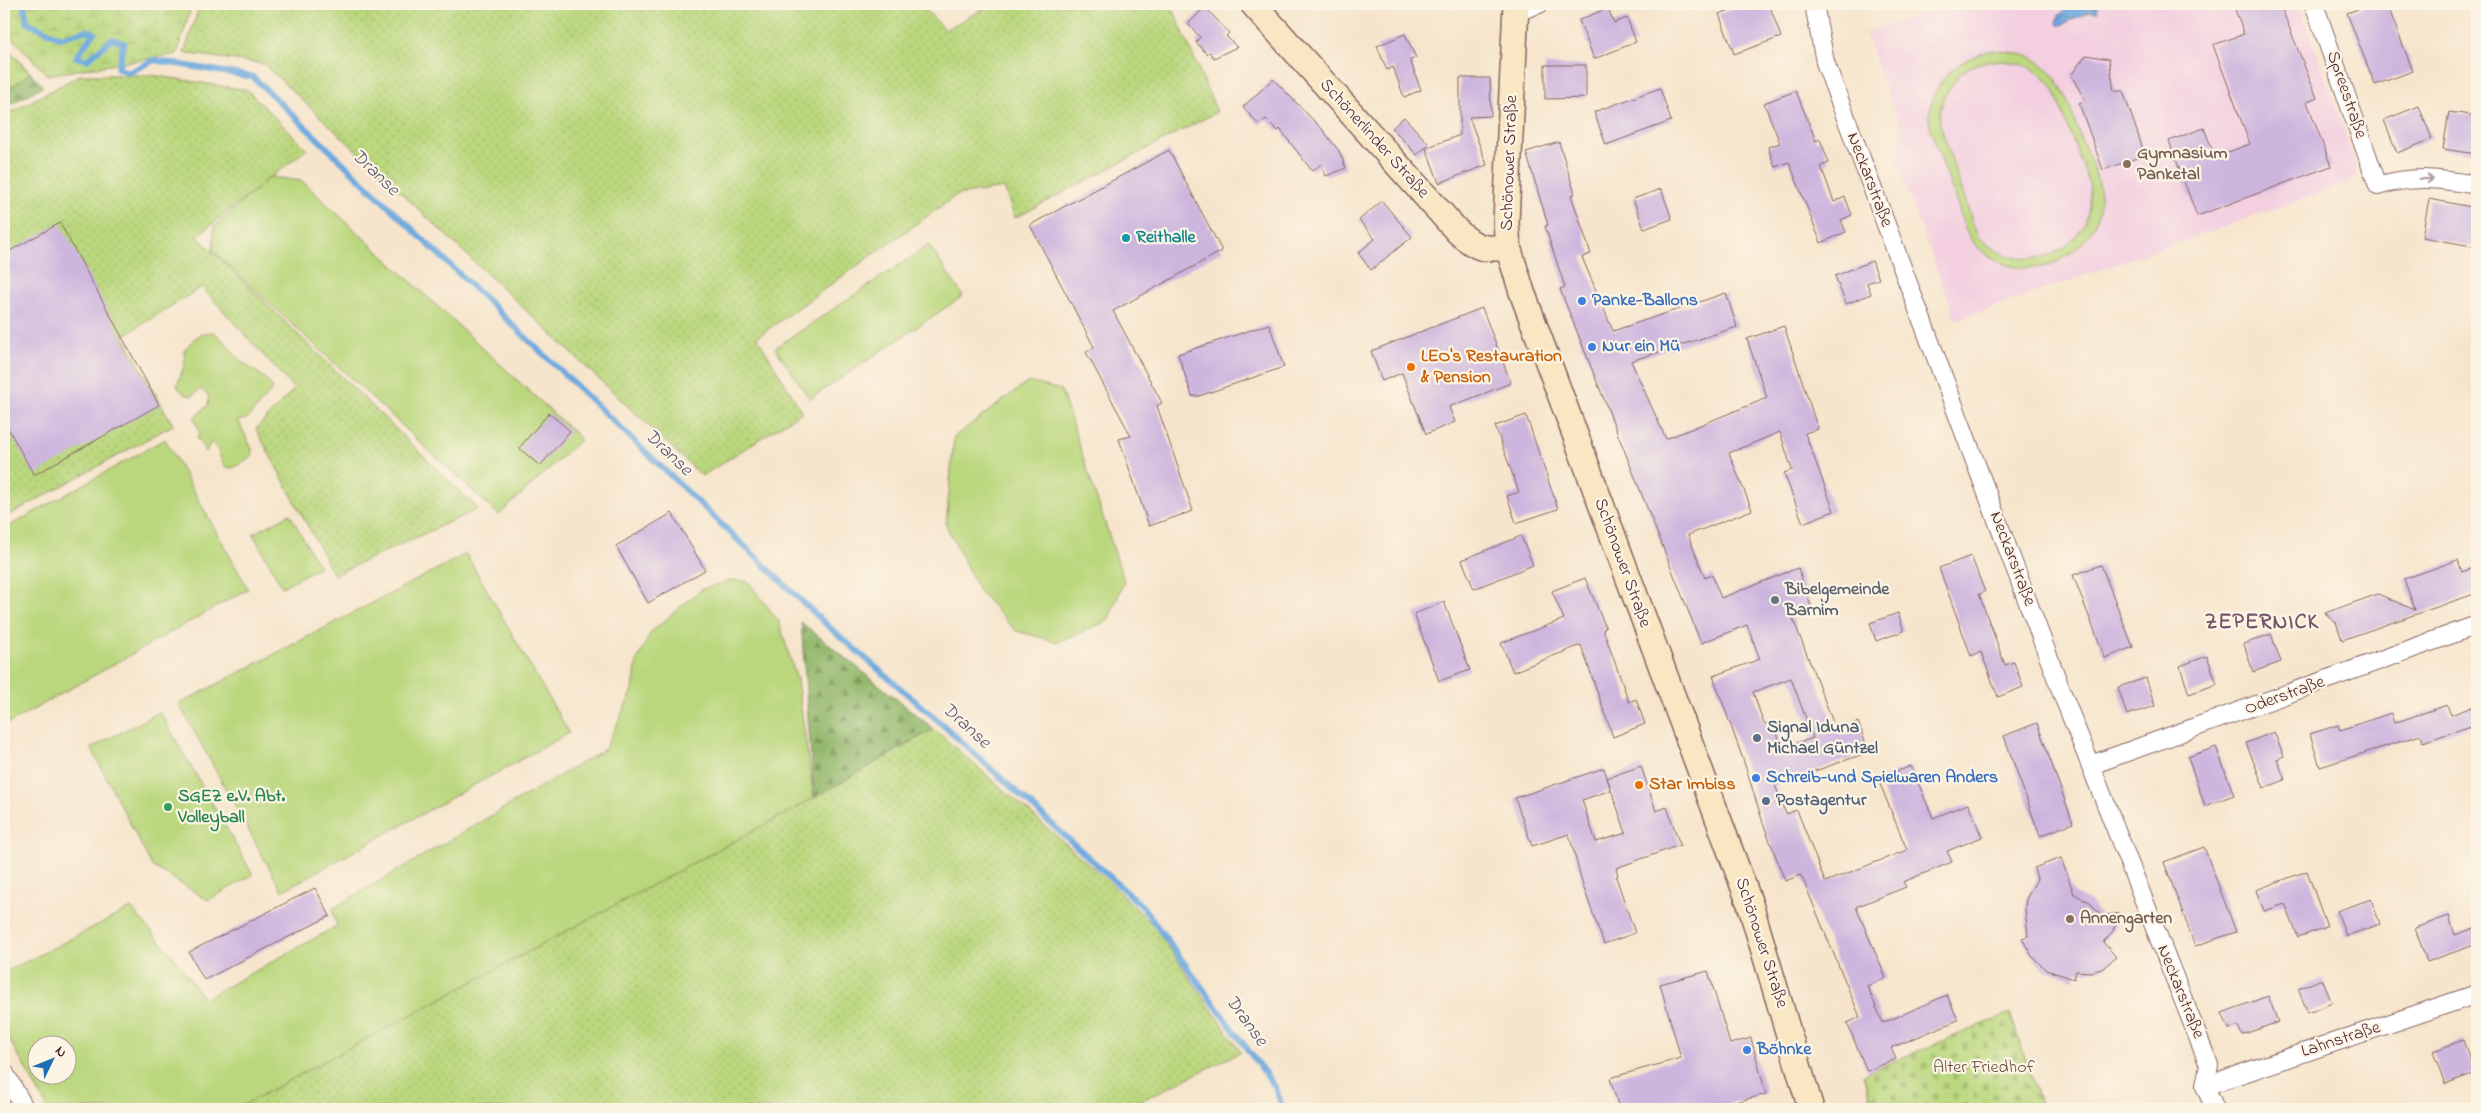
<svg xmlns="http://www.w3.org/2000/svg" width="2481" height="1113" font-family="'Indie Flower',sans-serif">
<defs>
<pattern id="grass-dots" width="8" height="8" patternUnits="userSpaceOnUse" patternTransform="scale(1.25)"><rect width="8" height="8" fill="#bad77d"/><path d="M2 2h.1M6 6h.1" fill="none" stroke="#a1b86c" stroke-width="1.8" stroke-linecap="round"/></pattern>
<pattern id="forest-firs" width="22" height="20" patternUnits="userSpaceOnUse" patternTransform="scale(1.25)"><rect width="22" height="20" fill="#93b86c"/><path d="M5 1l3.5 6h-7zM16 11l3.5 6h-7z" fill="#7a9559"/></pattern>
<pattern id="wetland-marsh" width="20" height="14" patternUnits="userSpaceOnUse" patternTransform="scale(1.25)"><rect width="20" height="14" fill="#bad77d"/><path d="M1 5h8M5 5V1M11 12h8M15 12V8" fill="none" stroke="#a1b86c"/></pattern>
<pattern id="cemetery-stones" width="16" height="16" patternUnits="userSpaceOnUse" patternTransform="scale(1.25)"><rect width="16" height="16" fill="#bad77d"/><path d="M2 7V4a2 2 0 0 1 4 0v3zM10 15v-3a2 2 0 0 1 4 0v3z" fill="#a1b86c"/></pattern>
<pattern id="park-tufts" width="24" height="20" patternUnits="userSpaceOnUse" patternTransform="scale(1.25)"><rect width="24" height="20" fill="#bad77d"/><path d="M3 7l-1-3M5 7V3M7 7l1-3M15 17l-1-3M17 17v-4M19 17l1-3" fill="none" stroke="#a1b86c"/></pattern>
<pattern id="water-waves" width="16" height="10" patternUnits="userSpaceOnUse" patternTransform="scale(1.25)"><rect width="16" height="10" fill="#6faadf"/><path d="M0 5q4-4 8 0t8 0" fill="none" stroke="#5d8ab5"/></pattern>
</defs>
<rect width="100%" height="100%" fill="#fcf5e5"/>
<filter id="ink" filterUnits="userSpaceOnUse"><feTurbulence type="fractalNoise" baseFrequency=".02" numOctaves="2"/><feDisplacementMap in="SourceGraphic" scale="10" xChannelSelector="R" yChannelSelector="G"/><feConvolveMatrix kernelMatrix="1 2 1 2 8 2 1 2 1" color-interpolation-filters="sRGB"/></filter>
<filter id="wash" filterUnits="userSpaceOnUse"><feTurbulence type="fractalNoise" baseFrequency=".0096" numOctaves="4" result="noise"/><feDisplacementMap in="SourceGraphic" scale="20" xChannelSelector="R" yChannelSelector="G"/><feGaussianBlur stdDeviation="1.12" result="paint"/><feColorMatrix in="noise" values="0 0 0 0 0 0 0 0 0 0 0 0 0 0 0 0 0 1.4 0 .05"/><feComposite in="paint" operator="in"/></filter>
<g filter="url(#wash)">
<rect width="100%" height="100%" fill="#f6e5cc"/>
<polygon fill="#f3cfe0" points="1950,4 2299,4 2357,167 2355,176 2349,183 1956,320 1896,161 1902,131 1865,33"/>
<g fill="url(#grass-dots)" stroke="#827b54">
<polygon points="200,4 920,4 945,30 992,4 1171,4 1217,112 1015,218 1004,188 957,195 757,337 802,412 702,476 264,64 184,53"/>
<polygon points="80,75 152,75 247,90 307,149 197,236 478,509 334,575 256,429 294,389 202,287 123,336 173,425 4,518 4,116"/>
<polygon points="934,729 1108,881 1154,926 1241,1052 1124,1109 236,1109 814,798"/>
</g>
<g fill="url(#forest-firs)" stroke="#6e6c4c">
<polygon points="4,45 43,86 4,108"/>
<polygon points="801,622 934,729 814,798"/>
</g>
<polygon fill="url(#wetland-marsh)" stroke="#827b54" points="4,4 192,4 177,54 47,75 4,29"/>
<polygon fill="url(#cemetery-stones)" stroke="#827b54" points="2010,1013 2042,1109 1873,1109 1863,1074"/>
<polygon fill="url(#park-tufts)" stroke="#827b54" points="9,51 30,73 11,87 4,78 4,53"/>
<g fill="#bad77d" stroke="#827b54" fill-rule="evenodd">
<path d="M1993,50C2010,52 2029,53 2043,65C2063,81 2070,107 2078,131C2085,149 2096,169 2099,188C2107,231 2066,271 2024,268C2002,266 1983,256 1970,238C1964,229 1961,216 1958,206C1948,179 1939,153 1930,127C1926,86 1956,58 1993,50ZM1987,61C2016,60 2038,65 2054,90C2063,114 2072,138 2081,162C2084,171 2090,182 2090,191C2092,256 2020,281 1977,235L1940,124V111L1944,97L1960,74L1970,67Z"/>
<polygon points="270,177 302,181 581,439 499,515 213,251 214,227"/>
<polygon points="929,245 963,296 810,399 775,348"/>
<path d="M213,332C224,339 229,348 238,358C249,370 266,374 273,389L248,418L238,421L252,449V456L233,468L225,467C220,459 218,447 211,442L206,452L197,438L200,432L194,418L208,405L209,396L201,389L192,396C184,395 179,391 177,384L185,364L184,351C193,339 198,333 213,332Z"/>
<polygon points="1028,382 1061,390 1124,581 1108,621 1058,642 1016,631 979,591 946,525 954,437"/>
<polygon points="165,439 248,589 4,726 4,529"/>
<polygon points="290,514 319,567 282,587 253,534"/>
<polygon points="466,554 569,733 282,891 179,704"/>
<path d="M732,580L748,581L779,622L797,680L814,798L236,1109H48L4,1030V973L131,908L177,961L204,999L337,926L332,909L605,749L633,690L637,661L651,632L702,589ZM38,1046H68V1076H38Z"/>
<polygon points="160,712 253,875 208,900 152,866 91,748"/>
</g>
<polygon fill="url(#water-waves)" stroke="#5c6485" points="2073,4 2097,4 2098,12 2088,12 2059,26 2057,23 2059,15"/>
<g fill="none" stroke-linecap="round" stroke-linejoin="round">
<g stroke="#6faadf" stroke-width="6">
<polyline points="24,4 27,22 61,38 87,30 94,33 76,57 87,60 112,39 124,43 118,69 130,72 154,60 253,77 828,626 942,724 1143,907 1275,1087 1283,1109"/>
<polyline points="4,5 10,4"/>
</g>
</g>
<g id="blocks">
<g fill="#cdb6de" fill-rule="evenodd">
<polygon points="1747,4 1769,4 1781,37 1734,54 1719,14"/>
<polygon points="2233,4 2280,4 2317,98 2307,102 2331,166 2197,216 2169,141 2204,128 2215,157 2250,144 2213,45 2244,34"/>
<polygon points="2372,4 2387,4 2413,71 2375,85 2347,13"/>
<polygon points="1205,7 1229,33 1226,36 1237,47 1214,58 1209,52 1207,54 1196,42 1200,37 1188,24"/>
<polygon points="1608,8 1614,23 1627,18 1636,42 1594,59 1579,20"/>
<polygon points="1405,34 1416,58 1410,60 1421,90 1404,97 1393,67 1387,70 1377,46"/>
<polygon points="2086,55 2109,59 2114,91 2123,91 2145,155 2103,170 2079,103 2085,100 2071,75"/>
<polygon points="1545,65 1586,65 1586,98 1545,99"/>
<polygon points="1460,78 1490,78 1491,116 1469,117 1487,165 1439,183 1426,148 1460,135"/>
<polygon points="1273,79 1322,129 1339,151 1346,168 1326,176 1321,164 1312,171 1280,129 1278,131 1266,119 1259,125 1243,107"/>
<polygon points="1660,88 1671,121 1606,145 1594,112"/>
<polygon points="1796,91 1816,141 1820,139 1829,163 1821,166 1834,202 1845,197 1852,215 1841,220 1846,232 1821,243 1789,162 1775,167 1768,147 1780,143 1764,103"/>
<polygon points="2419,106 2432,139 2397,153 2384,120"/>
<polygon points="2449,112 2477,116 2477,154 2443,149"/>
<polygon points="1404,117 1429,144 1417,155 1392,128"/>
<path d="M1559,142L1575,194L1571,195L1591,254L1582,257L1613,331L1726,293L1737,327L1631,361L1666,439L1767,398L1747,339L1784,326L1818,429L1805,433L1834,511L1803,523L1784,473L1792,470L1780,432L1729,453L1752,510L1688,535L1705,578L1712,575L1721,598L1798,568L1812,609L1792,616L1836,730L1858,722L1869,752L1775,785L1786,814L1797,810L1825,882L1907,850L1878,779L1911,766L1933,818L1968,804L1982,837L1947,851L1952,862L1903,882L1906,887L1856,907L1886,978L1867,986L1883,1023L1947,995L1958,1020L1891,1048L1896,1059L1867,1071L1847,1023L1860,1017L1801,875L1785,881L1763,823L1744,762L1713,676L1760,659L1747,625L1701,643L1560,289L1565,287L1545,226L1548,225L1526,152ZM1791,678L1813,738L1782,748L1773,721L1764,724L1753,692Z"/>
<polygon points="1169,150 1222,251 1113,311 1162,403 1157,406 1193,511 1149,526 1119,439 1131,436 1086,352 1094,347 1030,225"/>
<polygon points="1661,189 1672,219 1644,229 1633,199"/>
<polygon points="2429,199 2477,208 2477,247 2422,237"/>
<polygon points="1382,201 1412,237 1371,270 1358,253 1375,239 1359,220"/>
<polygon points="60,223 159,405 34,475 4,421 4,254"/>
<polygon points="1872,261 1879,279 1867,283 1871,294 1846,304 1835,276"/>
<polygon points="1482,308 1511,383 1449,407 1455,422 1426,434 1402,373 1382,381 1371,351"/>
<polygon points="1269,324 1284,367 1199,396 1192,396 1178,354"/>
<polygon points="549,413 570,431 540,466 519,448"/>
<polygon points="1526,415 1558,509 1516,523 1507,496 1519,492 1495,426"/>
<polygon points="672,513 705,570 648,603 616,546"/>
<polygon points="1521,536 1533,565 1474,589 1462,560"/>
<polygon points="1971,556 1985,592 1979,594 2005,665 2014,662 2023,687 1998,697 1981,652 1971,656 1939,568"/>
<polygon points="2458,560 2462,572 2477,567 2477,593 2342,640 2336,622 2325,613 2378,594 2415,610 2404,579"/>
<polygon points="2101,565 2133,647 2105,658 2073,575"/>
<polygon points="1585,578 1606,628 1603,629 1629,702 1636,699 1645,724 1613,737 1581,645 1513,672 1501,643 1564,619 1552,591"/>
<polygon points="1444,602 1470,670 1439,681 1414,614"/>
<polygon points="1898,613 1904,631 1876,641 1870,623"/>
<polygon points="2271,634 2281,662 2253,672 2244,644"/>
<polygon points="2207,656 2217,684 2189,694 2180,666"/>
<polygon points="2146,678 2155,706 2127,715 2118,687"/>
<polygon points="2447,705 2451,715 2477,705 2477,724 2423,742 2421,735 2320,767 2310,734 2338,725 2340,730 2391,713 2394,723"/>
<polygon points="2037,723 2073,823 2040,836 2004,736"/>
<polygon points="2274,732 2284,756 2277,759 2285,780 2264,788 2246,743"/>
<polygon points="2216,747 2234,795 2205,806 2188,757"/>
<polygon points="1641,766 1656,811 1667,807 1680,845 1616,868 1618,876 1616,877 1635,933 1604,944 1584,889 1569,834 1532,846 1515,798 1604,768 1611,790 1582,800 1596,842 1626,833 1607,778"/>
<polygon points="2204,847 2236,932 2195,946 2164,862"/>
<polygon points="2061,858 2074,894 2090,902 2101,916 2120,913 2113,931 2103,942 2116,957 2102,969 2090,972 2076,971 2074,979 2046,970 2031,955 2022,938 2028,936 2025,908 2026,899 2037,879 2034,868"/>
<polygon points="2307,871 2327,927 2298,937 2285,904 2264,911 2256,890"/>
<polygon points="315,888 330,916 204,980 189,952"/>
<polygon points="2371,899 2380,924 2346,936 2337,911"/>
<polygon points="2449,916 2455,935 2477,927 2477,944 2427,962 2415,928"/>
<polygon points="1708,971 1730,1044 1751,1038 1766,1094 1728,1104 1730,1109 1619,1109 1610,1078 1681,1058 1660,984"/>
<polygon points="2322,979 2332,1003 2308,1013 2298,989"/>
<polygon points="2268,996 2278,1022 2242,1035 2238,1026 2229,1029 2222,1013"/>
<polygon points="2463,1040 2475,1073 2445,1084 2433,1051"/>
</g>
</g>
</g>
<g filter="url(#ink)">
<use href="#blocks" fill-opacity="0" stroke="#866463" stroke-width="1"/>
<g fill="none" stroke-linecap="round" stroke-linejoin="round">
<g stroke="#866463" stroke-width="20">
<g id="street">
<polyline points="1814,4 1825,62 2062,693 2209,1065 2205,1086 2215,1109"/>
<path d="M2314,4L2378,186C2414,175 2441,179 2477,185"/>
<polyline points="1515,12 1539,4"/>
<polyline points="2091,765 2477,625"/>
<polyline points="4,1072 25,1109"/>
<polyline points="2205,1086 2477,994"/>
</g>
</g>
<g stroke="#866463" stroke-width="28">
<g id="secondary">
<path d="M1253,4L1458,232C1477,249 1483,250 1508,247"/>
<polyline points="1516,4 1506,222 1508,247 1522,292 1750,904 1811,1109"/>
</g>
</g>
<use href="#street" stroke="#fff" stroke-width="18"/>
<use href="#secondary" stroke="#f9e7c3" stroke-width="25"/>
</g>
<defs><path id="oneway-shaft" d="M-6 0H5M1.5-3L5.5 0L1.5 3" fill="none" stroke-width="1.6" stroke-linecap="round" stroke-linejoin="round" transform="scale(1.25)"/></defs>
<use stroke="#ae9aa0" href="#oneway-shaft" transform="translate(2426 179) rotate(2)"/>
</g>
<g fill="#8d6e63" stroke="#fcf5e5" stroke-width="2">
<circle cx="2127" cy="164" r="5"/>
<circle cx="2070" cy="919" r="5"/>
</g>
<circle fill="#0f9aa8" stroke="#fcf5e5" stroke-width="2" cx="1126" cy="238" r="5"/>
<g fill="#3f7fe0" stroke="#fcf5e5" stroke-width="2">
<circle cx="1582" cy="301" r="5"/>
<circle cx="1592" cy="347" r="5"/>
<circle cx="1756" cy="778" r="5"/>
<circle cx="1747" cy="1050" r="5"/>
</g>
<g fill="#e8710a" stroke="#fcf5e5" stroke-width="2">
<circle cx="1411" cy="367" r="5"/>
<circle cx="1639" cy="785" r="5"/>
</g>
<circle fill="#6b7280" stroke="#fcf5e5" stroke-width="2" cx="1775" cy="600" r="5"/>
<g fill="#5c6f8a" stroke="#fcf5e5" stroke-width="2">
<circle cx="1757" cy="738" r="5"/>
<circle cx="1766" cy="801" r="5"/>
</g>
<circle fill="#2e9e5b" stroke="#fcf5e5" stroke-width="2" cx="168" cy="807" r="5"/>
<g text-anchor="middle" dominant-baseline="central" stroke-width="4.5" stroke-linejoin="round" paint-order="stroke">
<g font-size="18" fill="#4a1f2b" stroke="#fcf5e5">
<text transform="translate(2346 95) rotate(71)">Spreestraße</text>
<text transform="translate(1374 139) rotate(48)">Schönerlinder Straße</text>
<text transform="translate(1510 163) rotate(-88)">Schönower Straße</text>
<text transform="translate(1869 180) rotate(69)">Neckarstraße</text>
<text transform="translate(2012 559) rotate(69)">Neckarstraße</text>
<text transform="translate(1622 563) rotate(70)">Schönower Straße</text>
<text transform="translate(2285 696) rotate(-20)">Oderstraße</text>
<text transform="translate(1761 943) rotate(72)">Schönower Straße</text>
<text transform="translate(2180 992) rotate(68)">Neckarstraße</text>
<text transform="translate(2341 1040) rotate(-18)">Lahnstraße</text>
</g>
<g font-size="18" font-weight="bold" fill="#785e54" stroke="#fcf5e5" text-anchor="start">
<text x="2137" y="154">Gymnasium<tspan x="2137" dy="21">Panketal</tspan></text>
<text x="2080" y="919">Annengarten</text>
</g>
<g font-size="18" font-weight="bold" fill="#0d838f" stroke="#fcf5e5" text-anchor="start">
<text x="1136" y="238">Reithalle</text>
</g>
<g font-size="18" font-weight="bold" fill="#366cbe" stroke="#fcf5e5" text-anchor="start">
<text x="1592" y="301">Panke-Ballons</text>
<text x="1602" y="347">Nur ein Mü</text>
<text x="1766" y="778">Schreib-und Spielwaren Anders</text>
<text x="1757" y="1050">Böhnke</text>
</g>
<g font-size="18" font-weight="bold" fill="#c56008" stroke="#fcf5e5" text-anchor="start">
<text x="1421" y="357">LEO's Restauration<tspan x="1421" dy="21">&amp; Pension</tspan></text>
<text x="1649" y="785">Star Imbiss</text>
</g>
<g font-size="18" font-weight="bold" fill="#5b616d" stroke="#fcf5e5" text-anchor="start">
<text x="1785" y="590">Bibelgemeinde<tspan x="1785" dy="21">Barnim</tspan></text>
</g>
<g font-size="18" font-weight="bold" fill="#4e5e75" stroke="#fcf5e5" text-anchor="start">
<text x="1767" y="728">Signal Iduna<tspan x="1767" dy="21">Michael Güntzel</tspan></text>
<text x="1776" y="801">Postagentur</text>
</g>
<g font-size="18" font-weight="bold" fill="#27864d" stroke="#fcf5e5" text-anchor="start">
<text x="178" y="797">SGEZ e.V. Abt.<tspan x="178" dy="21">Volleyball</tspan></text>
</g>
<g font-size="18" fill="#664d40" stroke="#fcf5e5">
<text x="1984" y="1068">Alter Friedhof</text>
</g>
<g font-size="19" font-style="italic" fill="#57506a" stroke="#fcf5e5">
<text transform="translate(375 173) rotate(44)">Dranse</text>
<text transform="translate(668 453) rotate(44)">Dranse</text>
<text transform="translate(966 726) rotate(42)">Dranse</text>
<text transform="translate(1246 1021) rotate(54)">Dranse</text>
</g>
<g font-size="22" font-weight="bold" letter-spacing="1" fill="#78546a" stroke="#fcf5e5">
<text x="2262" y="623">ZEPERNICK</text>
</g>
</g>
<rect width="2481" height="1113" fill="none" stroke="#fcf5e5" stroke-width="20"/>
<g transform="translate(52 1060) rotate(47)"><circle r="24" fill="#fcf5e5" stroke="#b59f9b"/>
<path d="M0-4L9 19L0 12L-9 19Z" fill="#1f6fb2"/>
<text y="-8" font-size="14" font-weight="bold" text-anchor="middle" fill="#4a1f2b">N</text>
</g>
</svg>
